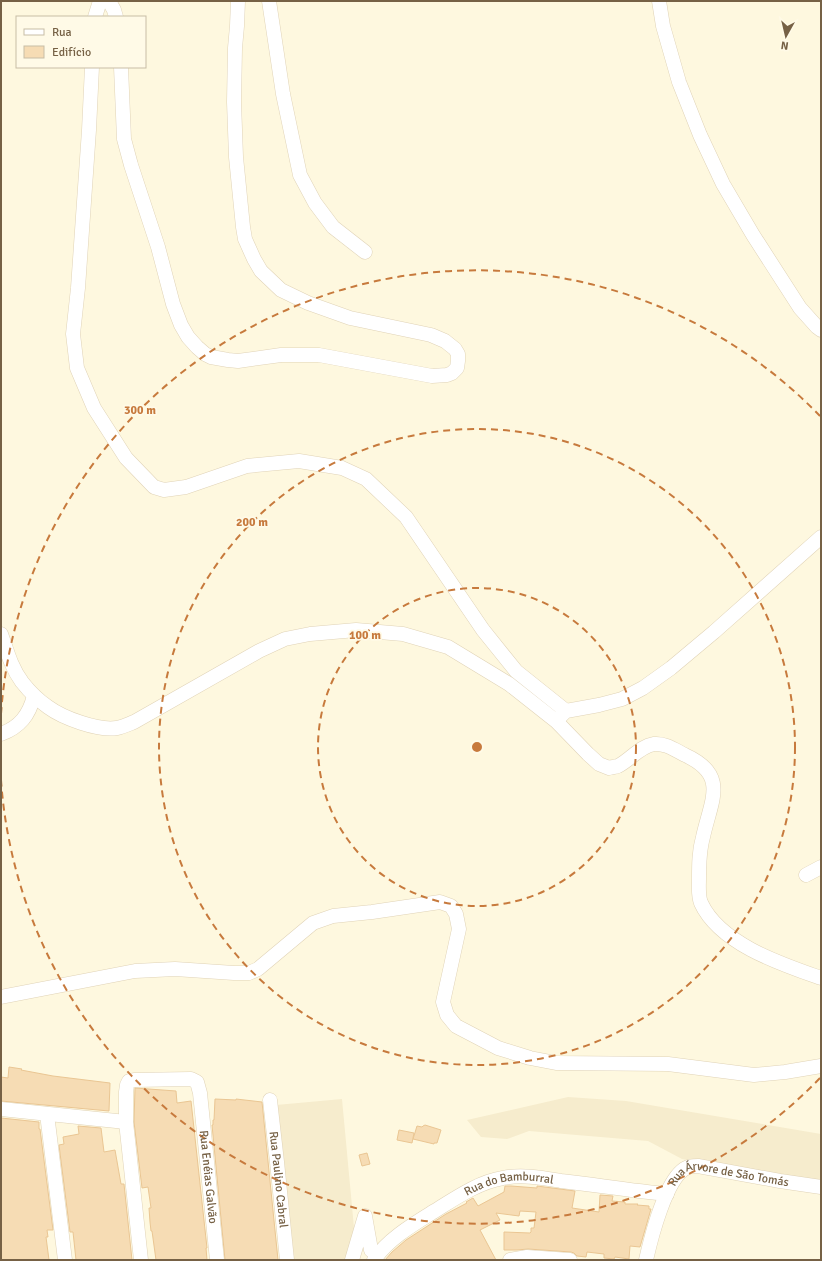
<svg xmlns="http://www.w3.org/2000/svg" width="822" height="1261" font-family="Signika,sans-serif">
<rect width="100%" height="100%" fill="#fef8df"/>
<g fill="#f6eccd">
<polygon points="568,1097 626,1101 821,1134 821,1183 682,1159 648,1141 529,1131 507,1139 481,1137 467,1120"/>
<polygon points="342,1099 357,1260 294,1260 276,1105"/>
</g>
<g fill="#f6dcb4" stroke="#eac693">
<polygon points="9,1067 22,1069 21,1070 53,1076 110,1083 109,1111 1,1101 1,1077 8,1078"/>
<polygon points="135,1088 176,1091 177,1103 191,1101 207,1248 206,1248 207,1260 156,1260 152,1231 151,1231 150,1222 149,1208 151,1208 148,1187 142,1188 134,1122"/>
<polygon points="215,1099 236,1100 236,1099 262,1102 278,1260 225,1260 212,1125 213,1125 213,1120 214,1120"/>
<polygon points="1,1118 39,1122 39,1129 40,1129 53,1230 47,1230 48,1237 46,1237 49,1260 1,1260"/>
<polygon points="425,1125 441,1130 437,1143 434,1143 434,1144 413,1139 417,1126 422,1127 423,1126"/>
<polygon points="78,1126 101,1128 104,1152 115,1150 121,1184 124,1184 132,1260 76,1260 73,1232 70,1232 59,1145 64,1144 63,1137 79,1134"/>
<polygon points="399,1130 414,1133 412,1143 397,1140"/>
<polygon points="367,1153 370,1164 362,1166 359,1155"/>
<polygon points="505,1186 511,1186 537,1188 537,1186 575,1191 572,1208 599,1212 600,1195 613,1196 612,1201 625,1202 625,1204 638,1204 637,1205 649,1206 649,1209 651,1209 640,1247 630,1246 629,1259 615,1257 614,1259 604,1258 604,1254 587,1252 586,1257 577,1256 574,1253 571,1252 528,1249 517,1250 504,1250 504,1232 530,1233 531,1232 531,1228 534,1228 536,1212 520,1211 519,1216 496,1213 500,1220 480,1230 496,1260 385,1260 392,1252 406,1240 446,1214 467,1203 466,1202 473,1198 478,1206 504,1192"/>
</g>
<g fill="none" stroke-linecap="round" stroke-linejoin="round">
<g stroke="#e0d3b7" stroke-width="15">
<g id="minor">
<polyline points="109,1 114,10 116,17"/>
<polyline points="269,1 283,94 300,175 315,203 333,227 365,252"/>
<polyline points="659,1 663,26 679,82 700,135 723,184 753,235 800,308 817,327 821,330"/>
<polyline points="95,17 100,1"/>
<polyline points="92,67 89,130 78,288 73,334 77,368 94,408 126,458 154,487 164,490 186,487 247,466 299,461 342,468 366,479 406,517 483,630 516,671 566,711"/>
<polyline points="121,67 124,139 131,165 158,247 173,304 181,325 188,337 197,347 205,354 211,357 228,360 238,361 281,355 319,355 432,376 447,375 452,373 457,368 458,361 458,354 455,349 445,341 431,335 350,318 308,303 281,290 261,271 254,259 245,239 243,227 236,157 234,102 235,48 237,26 238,1"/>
<path d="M1,634C7,651 11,667 22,682C29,691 38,700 48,707C63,718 98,731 117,728C123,727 129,724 134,722L259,651L285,639L310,634L356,630L403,634L448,647L509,684L556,721L588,754L599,764L609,768C612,767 615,767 618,766C630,760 640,746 654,744C666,743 675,750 685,755C729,775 711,800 703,837C699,851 699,865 699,879C699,886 698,896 701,903C720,944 781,964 821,978"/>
<polyline points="560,717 566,711 599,705 622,699 643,688 671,668 714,632 821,537"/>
<path d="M1,734C20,727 29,715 34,696"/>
<polyline points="806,875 821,867"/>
<polyline points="1,997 135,971 175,969 234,973 249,973 258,969 313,923 333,916 372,912 440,902 451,906 456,914 459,929 443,1002 447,1015 456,1026 498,1048 530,1058 556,1063 668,1064 754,1075 785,1072 821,1066"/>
<path id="s1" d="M270,1100L277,1162L287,1260"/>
<polyline points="1,1109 126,1122"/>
<polyline points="47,1114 65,1260"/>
<path id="s2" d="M141,1260L126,1122V1092L127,1085L129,1081L134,1080L191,1079L197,1082L200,1093L217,1260"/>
<polyline points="352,1260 365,1216 371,1250 377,1255"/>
<path id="s3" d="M374,1260C387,1240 412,1225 433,1212C454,1199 478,1182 503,1178C522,1174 543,1178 561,1181C597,1185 632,1191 667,1194"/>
<polyline points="510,1260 527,1257 570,1260"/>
<path id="s4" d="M646,1260C651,1238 666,1178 686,1168C689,1166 694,1166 698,1166L780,1181L821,1187"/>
</g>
</g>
<use href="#minor" stroke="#fff" stroke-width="14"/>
</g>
<g fill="none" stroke="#c77a3d" stroke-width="2" stroke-dasharray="7 5">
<circle cx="477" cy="747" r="159"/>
<circle cx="477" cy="747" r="318"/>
<path d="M820 1078A477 477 0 0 1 1 780M1 714A477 477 0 0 1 820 416"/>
</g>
<g text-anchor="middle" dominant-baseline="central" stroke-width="3.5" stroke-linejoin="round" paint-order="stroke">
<g font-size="12" fill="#766145" stroke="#fffae7">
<text stroke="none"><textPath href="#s2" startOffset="345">Rua Enéias Galvão</textPath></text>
<text stroke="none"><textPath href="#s1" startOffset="80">Rua Paulino Cabral</textPath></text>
<text stroke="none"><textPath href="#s4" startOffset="143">Rua Árvore de São Tomás</textPath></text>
<text stroke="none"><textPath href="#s3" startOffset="160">Rua do Bamburral</textPath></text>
</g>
</g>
<circle cx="477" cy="747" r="6" fill="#c77a3d" stroke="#fffae7" stroke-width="2"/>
<g font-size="12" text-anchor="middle" font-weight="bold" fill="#c77a3d" stroke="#fffae7" stroke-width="3.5" stroke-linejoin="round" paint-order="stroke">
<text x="140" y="414">300 m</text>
<text x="252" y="526">200 m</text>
<text x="365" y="639">100 m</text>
</g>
<rect width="822" height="1261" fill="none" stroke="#766145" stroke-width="4"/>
<rect x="16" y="16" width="130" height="52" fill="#fffae7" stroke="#c8bda6"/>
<rect x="24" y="29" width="20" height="6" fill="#ffffff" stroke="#c8bda6"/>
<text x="52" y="36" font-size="12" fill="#766145">Rua</text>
<rect x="24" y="46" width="20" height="12" fill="#f6dcb4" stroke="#c8bda6"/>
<text x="52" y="56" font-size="12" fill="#766145">Edifício</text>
<g transform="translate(786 36) rotate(188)" stroke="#fffae7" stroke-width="3" paint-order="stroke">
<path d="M0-3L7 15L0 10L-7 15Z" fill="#766145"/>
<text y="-6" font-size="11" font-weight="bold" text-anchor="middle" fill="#766145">N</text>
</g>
</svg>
